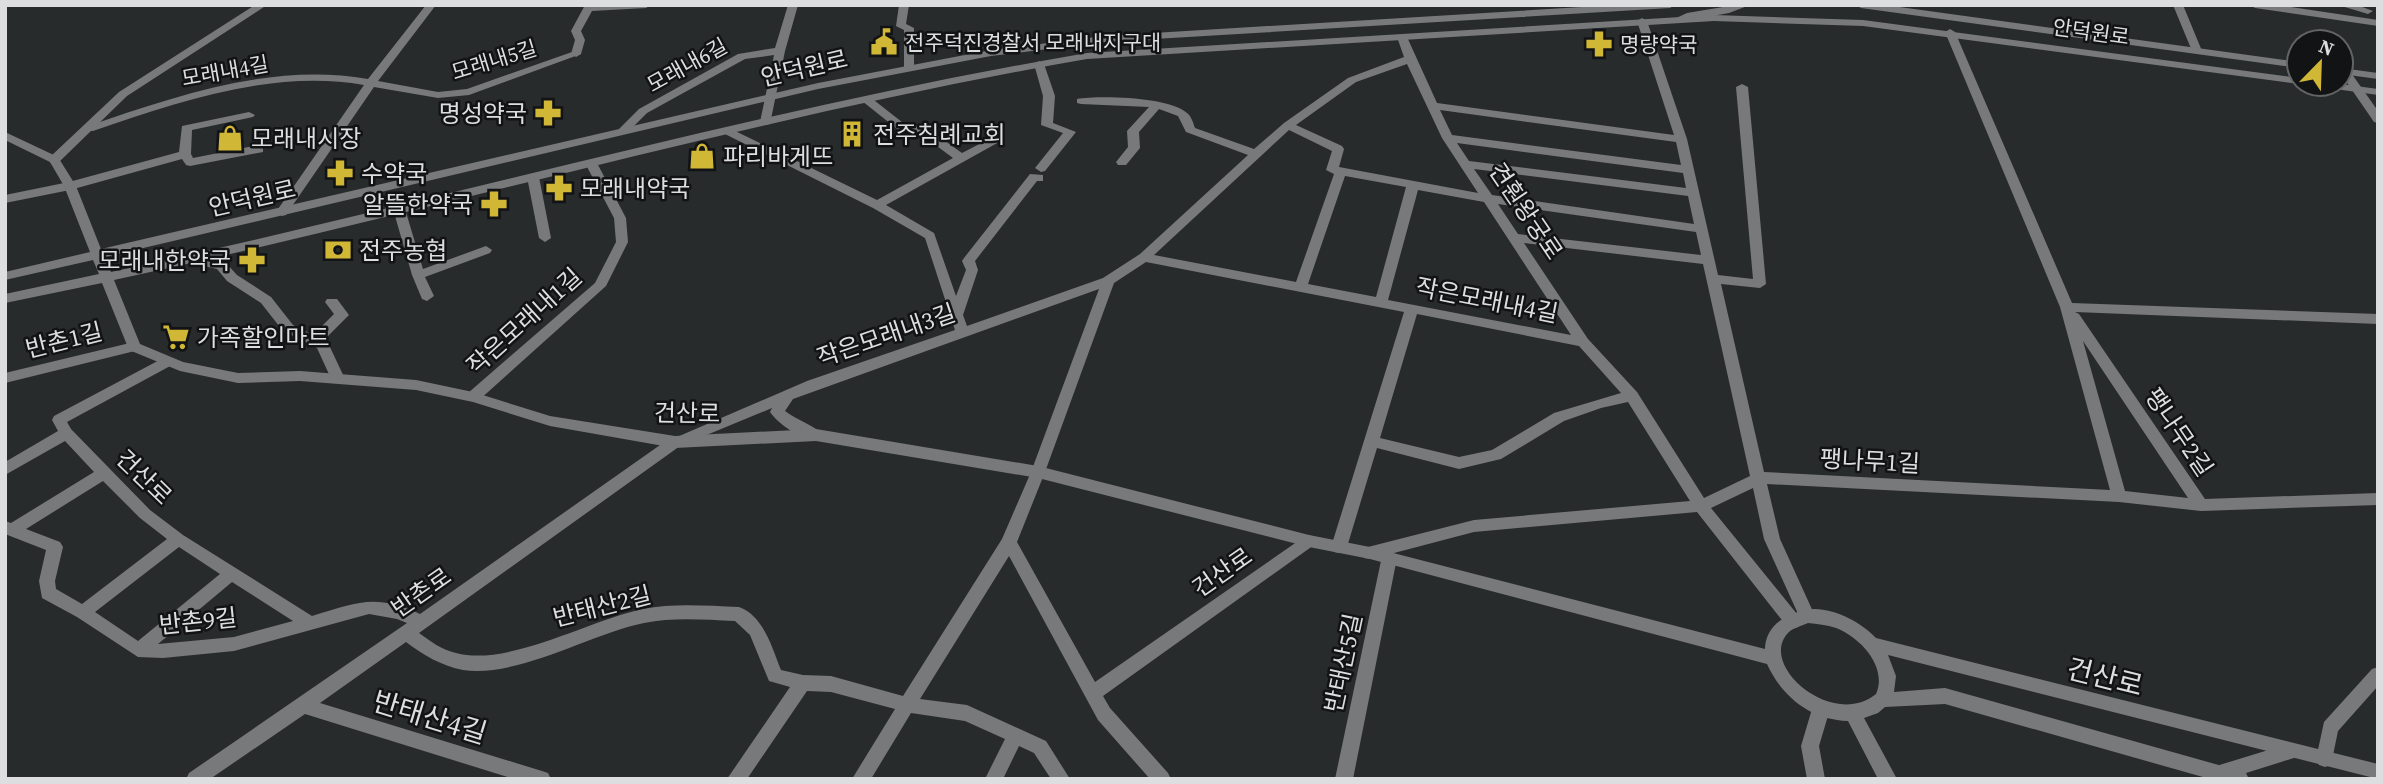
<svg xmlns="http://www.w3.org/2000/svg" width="2383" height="784" font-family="'Source Serif 4','Noto Sans KR',serif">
<rect width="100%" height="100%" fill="#282b2c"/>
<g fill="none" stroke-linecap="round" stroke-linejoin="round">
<path fill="#78797a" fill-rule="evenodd" d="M426,5H436L378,81L438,92L467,89L572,52H580L581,54L469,95L438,98L374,87L286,215L282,216L276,212L364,85C272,69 179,102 93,131H85L83,129L85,127C176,96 272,62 368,79Z"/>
<g fill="#78797a" fill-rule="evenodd">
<polygon points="255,5 267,5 127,96 58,163 50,163 50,157 119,92"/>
<polygon points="651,5 646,8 592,11 581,31 585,40 581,54 576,57 571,54 575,40 571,31 585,5"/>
<polygon points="788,5 798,5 785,51 770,124 766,125 760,122 774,55 745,59 647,113 626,134 618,134 618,130 639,109 738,54 775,48"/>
<polygon points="899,5 909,5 906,24 914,28 914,68 909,71 904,68 904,30 896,26"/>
<polygon points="1735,5 1750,5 1729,13 1679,22 1674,19 1687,13"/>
<polygon points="2173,5 2183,5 2202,51 2201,53 2193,53 2192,51"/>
<polygon points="2250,5 2278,5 2378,20 2378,26 2255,8"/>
<polygon points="2338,5 2357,5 2373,11 2368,14"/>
<path d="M1642,18L1647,21L1687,139L1718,275L1753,279L1736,87L1742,84L1748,87L1766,284L1760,288L1721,284L1764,472L2110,490L2060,307L1945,32L1950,29L1955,32L2072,303L2378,314V324L2075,312L2079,314L2205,499L2378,493V505L2201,511L2119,502L1767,484L1780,539L1815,616L1813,621L1807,623L1801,621L1799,616L1764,539L1753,488L1711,508L1797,614L1799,619L1797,624L1791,626L1785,624L1697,512L1474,532L1394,553L1397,558L1353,779H1335L1382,556L1370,559L1364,558L1362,553L1364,548L1474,520L1690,501L1628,402L1601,408L1564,421L1501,459L1459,469L1377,448L1347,547L1344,552L1339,553L1334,552L1331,547L1404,312L1146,262L1114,283L1045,472L1017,542L1095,682L1304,537L1309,535L1314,537L1317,541L1314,545L1103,696L1110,708L1168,773L1171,779H1150L1098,720L1009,556L920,699L967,705L1046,741L1070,779H1051L1034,753L1019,746L1003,779H985L1005,739L965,721L911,713L871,779H852L895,709L831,692L807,691L747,779H727L790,687L769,681L750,635L735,621C705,620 674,617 644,623C590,634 518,678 463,670C442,666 423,655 406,642L320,703L542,771L548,773L551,779H514L305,714L210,779H186L189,773L407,623L397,619L369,614L234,651L163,658L138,657L77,617L42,598L39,581L46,550L5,534V521L11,523L94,472L65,441L5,475V462L58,431L52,420L54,416L167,356L174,361L172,365L67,422L71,429L150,510L183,535L312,616C357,603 374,593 420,614L670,438L677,437L807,381L955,330L925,238L873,208L723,133V129H731L877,200L953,158L918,132H901L862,101V97H870L907,126H924L962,153L991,138H999V142L886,205L934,233L956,296L966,270L962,261L964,258L1030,174L1043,175V181H1037L975,261L978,270L963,315L967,326L1103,278L1140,254L1248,155L1186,132L1178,116L1159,109L1139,132L1140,148L1126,165H1118L1116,162L1128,147L1127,131L1149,107L1081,104L1077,103V99C1100,95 1170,97 1187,113C1192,117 1193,123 1195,128L1254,149L1284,123L1348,78L1404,57L1397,37L1402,34L1407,37L1437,103L1674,135L1637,21ZM1407,64L1442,138L1478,193L1339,167L1344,149L1342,146L1296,125L1356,82ZM1440,110L1676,142L1681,165L1452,135ZM1289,130L1332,151L1326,170L1334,174L1296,282L1154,255ZM1457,143L1683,173L1686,188L1469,161ZM1474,169L1688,196L1694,224L1492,195ZM1345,176L1406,187L1376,297L1308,284ZM1418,190L1484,202L1571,335L1388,300ZM1498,204L1696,232L1701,255L1518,234ZM1524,243L1703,264L1750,476L1704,498L1637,392L1588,339ZM1099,289L1031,472L1002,539L903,696L831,676L803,675L781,670C772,648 764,616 739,607C707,606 674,603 643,609C589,620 509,667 456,653C442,650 430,641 419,633L680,446L772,408L770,412C779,425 805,443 821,439L823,435C814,425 797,420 785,411L793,399ZM1417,314L1579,346L1621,393L1554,413L1492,450L1459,457L1380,438ZM2083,341L2188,498L2125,491ZM103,481L140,518L167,539L82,604L56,589L55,581L63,547L60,542L26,529ZM179,547L220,574L138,641L95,612ZM232,582L293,621L234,637L158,644Z"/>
<polygon points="1039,61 1044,64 1055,96 1053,123 1076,132 1045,171 1041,172 1035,168 1063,133 1041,125 1043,96 1034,64"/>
<polygon points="2345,69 2349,70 2378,111 2378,123 2374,122 2341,74 2341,70"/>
<polygon points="249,112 255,115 253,117 192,130 191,154 193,158 259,145 263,146 263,152 190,166 186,165 182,159 70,190 5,203 5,195 69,182 179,152 182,126"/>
<polygon points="591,159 597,163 626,218 628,242 606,286 478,401 468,401 466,397 468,393 595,283 616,242 614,218 585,163"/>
<polygon points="533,173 539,177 551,238 545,242 539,238 527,177"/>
<polygon points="399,205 405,209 423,269 486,246 492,250 490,253 425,277 434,296 427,301 422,299 412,275 393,209"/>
<polygon points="191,255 226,263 237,275 271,297 293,325 313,335 334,314 325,302 327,299 337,299 349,315 324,340 329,345 345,379 343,383 333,383 317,348 283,331 261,303 227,281 217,269 187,262 185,259"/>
<polygon points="134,342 141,347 139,350 5,383 5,373"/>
<polygon points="2378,667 2378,686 2338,731 2331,765 2325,767 2319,765 2316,759 2324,722 2372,669"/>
<polygon points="1821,701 1827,704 1830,709 1819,746 1825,779 1807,779 1801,746 1812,709 1815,704"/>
<polygon points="2291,743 2297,745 2300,751 2297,757 2227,779 2209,777 2213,767"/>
</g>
<g fill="#78797a" fill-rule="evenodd">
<path d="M1615,5H1675L1670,8L1104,42L991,56L818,89L105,257L111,272C437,202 758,109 1087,53L1714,15L1863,20L2299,78V84L1863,26L1714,21L1087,59C759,116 439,210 114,280L140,344L183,362L238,373L300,371L416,380L473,392L550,416L675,436L816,429L1038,466L1309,535L1370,547L1765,649C1765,636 1773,623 1785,618C1791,615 1798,611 1805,610C1829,605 1860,621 1876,638L2378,764V779L1888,655L1896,676L1894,692L1945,688L2240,771L2246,773L2249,779H2210L1945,704L1885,707L1878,713L1864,718L1897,779H1878L1848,721C1811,720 1782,697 1767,664L1370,559L1309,547L1038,478L816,441L675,448L550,426L473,402L416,390L300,381L238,383L180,371L129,350L102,283L5,303V294L99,274L93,260L5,280V272L90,252L64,186L50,162L5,140V132L58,157L76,186L101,249L818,83L991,50L1104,36ZM1808,623C1817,624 1827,625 1836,628C1860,637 1888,667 1876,694C1832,730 1756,664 1789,632C1793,628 1802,626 1808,623Z"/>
<polygon points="1856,5 1885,5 2299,62 2299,68 1861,8"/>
<polygon points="2341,68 2378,73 2378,79 2341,74"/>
<polygon points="2316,84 2341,84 2378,89 2378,95 2321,87"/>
</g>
</g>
<defs>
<g id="civic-bare" transform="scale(2.1)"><path d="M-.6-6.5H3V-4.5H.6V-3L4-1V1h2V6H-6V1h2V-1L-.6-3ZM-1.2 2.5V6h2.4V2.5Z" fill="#d1b736" stroke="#121314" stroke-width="2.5" paint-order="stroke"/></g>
<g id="pharmacy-bare" transform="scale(2.1)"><path d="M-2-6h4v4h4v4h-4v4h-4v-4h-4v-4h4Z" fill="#d1b736" stroke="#121314" stroke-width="2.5" paint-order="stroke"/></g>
<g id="building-bare" transform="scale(2.1)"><path d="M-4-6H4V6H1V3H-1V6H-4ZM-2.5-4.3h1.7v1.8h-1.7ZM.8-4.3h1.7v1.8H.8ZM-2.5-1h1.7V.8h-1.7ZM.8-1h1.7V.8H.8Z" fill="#d1b736" stroke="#121314" stroke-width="2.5" paint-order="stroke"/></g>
<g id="shop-bare" transform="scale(2.1)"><path d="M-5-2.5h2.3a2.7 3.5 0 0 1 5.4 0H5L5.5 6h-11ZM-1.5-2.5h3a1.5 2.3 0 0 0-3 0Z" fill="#d1b736" stroke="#121314" stroke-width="2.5" paint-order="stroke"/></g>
<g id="bank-bare" transform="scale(2.1)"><path d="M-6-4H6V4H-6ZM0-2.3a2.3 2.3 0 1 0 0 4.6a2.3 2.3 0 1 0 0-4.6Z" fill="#d1b736" stroke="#121314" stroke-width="2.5" paint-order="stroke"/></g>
<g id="supermarket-bare" transform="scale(2.1)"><path d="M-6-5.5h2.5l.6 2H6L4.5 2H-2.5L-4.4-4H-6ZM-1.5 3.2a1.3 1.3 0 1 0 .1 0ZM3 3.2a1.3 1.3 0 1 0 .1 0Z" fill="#d1b736" stroke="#121314" stroke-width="2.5" paint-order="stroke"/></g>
</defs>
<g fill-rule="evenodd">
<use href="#civic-bare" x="884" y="42"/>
<use href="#pharmacy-bare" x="1599" y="44"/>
<use href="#pharmacy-bare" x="548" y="113"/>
<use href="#building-bare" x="852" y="134"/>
<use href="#shop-bare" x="230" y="138"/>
<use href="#shop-bare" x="702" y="156"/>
<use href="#pharmacy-bare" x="340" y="173"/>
<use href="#pharmacy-bare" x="559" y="188"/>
<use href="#pharmacy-bare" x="494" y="204"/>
<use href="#bank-bare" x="338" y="250"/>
<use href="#pharmacy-bare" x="252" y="260"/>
<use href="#supermarket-bare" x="176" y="337"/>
</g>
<g text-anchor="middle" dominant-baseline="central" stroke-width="5" stroke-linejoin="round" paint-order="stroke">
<g font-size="21" fill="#dcdedf" stroke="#121314">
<text transform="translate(2091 32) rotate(8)">안덕원로</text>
<text transform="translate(494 60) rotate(-17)">모래내5길</text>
<text transform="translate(687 65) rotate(-29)">모래내6길</text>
<text transform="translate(225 71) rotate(-10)">모래내4길</text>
</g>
<g font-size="21" fill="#dcdedf" stroke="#121314" text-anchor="start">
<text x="905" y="42">전주덕진경찰서 모래내지구대</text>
<text x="1620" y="44">명량약국</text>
</g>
<g font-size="24" fill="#dcdedf" stroke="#121314">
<text transform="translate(804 68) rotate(-13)">안덕원로</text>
<text transform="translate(252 198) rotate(-13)">안덕원로</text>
<text transform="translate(1526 211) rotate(56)">견훤왕궁로</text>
<text transform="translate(1487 300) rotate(11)">작은모래내4길</text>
<text transform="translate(524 321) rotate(-42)">작은모래내1길</text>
<text transform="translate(886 335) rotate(-19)">작은모래내3길</text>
<text transform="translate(64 340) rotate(-14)">반촌1길</text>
<text transform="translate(687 413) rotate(1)">건산로</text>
<text transform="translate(2179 432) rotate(56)">팽나무2길</text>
<text transform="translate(1870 461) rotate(3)">팽나무1길</text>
<text transform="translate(144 477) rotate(44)">건산로</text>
<text transform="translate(1222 572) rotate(-35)">건산로</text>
<text transform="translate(421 592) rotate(-35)">반촌로</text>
<text transform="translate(602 606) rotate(-14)">반태산2길</text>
<text transform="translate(198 621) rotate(-6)">반촌9길</text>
<text transform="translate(1343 663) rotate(-78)">반태산5길</text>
</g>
<g font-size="24" fill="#dcdedf" stroke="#121314" text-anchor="start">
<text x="527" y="113" text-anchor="end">명성약국</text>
<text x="873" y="134">전주침례교회</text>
<text x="251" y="138">모래내시장</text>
<text x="723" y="156">파리바게뜨</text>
<text x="361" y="173">수약국</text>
<text x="580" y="188">모래내약국</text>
<text x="473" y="204" text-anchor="end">알뜰한약국</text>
<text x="359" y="250">전주농협</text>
<text x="231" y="260" text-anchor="end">모래내한약국</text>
<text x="197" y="337">가족할인마트</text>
</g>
<g font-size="28" fill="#dcdedf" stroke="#121314">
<text transform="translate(2105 677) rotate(14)">건산로</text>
<text transform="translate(430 717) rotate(17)">반태산4길</text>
</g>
</g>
<rect width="2383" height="784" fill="none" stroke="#dcdedf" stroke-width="14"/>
<g transform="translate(2320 63) rotate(23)"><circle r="33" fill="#121314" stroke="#636465" stroke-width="2"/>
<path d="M0-5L12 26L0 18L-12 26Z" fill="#d1b736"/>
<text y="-10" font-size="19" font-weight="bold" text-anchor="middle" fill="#dcdedf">N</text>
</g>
</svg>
